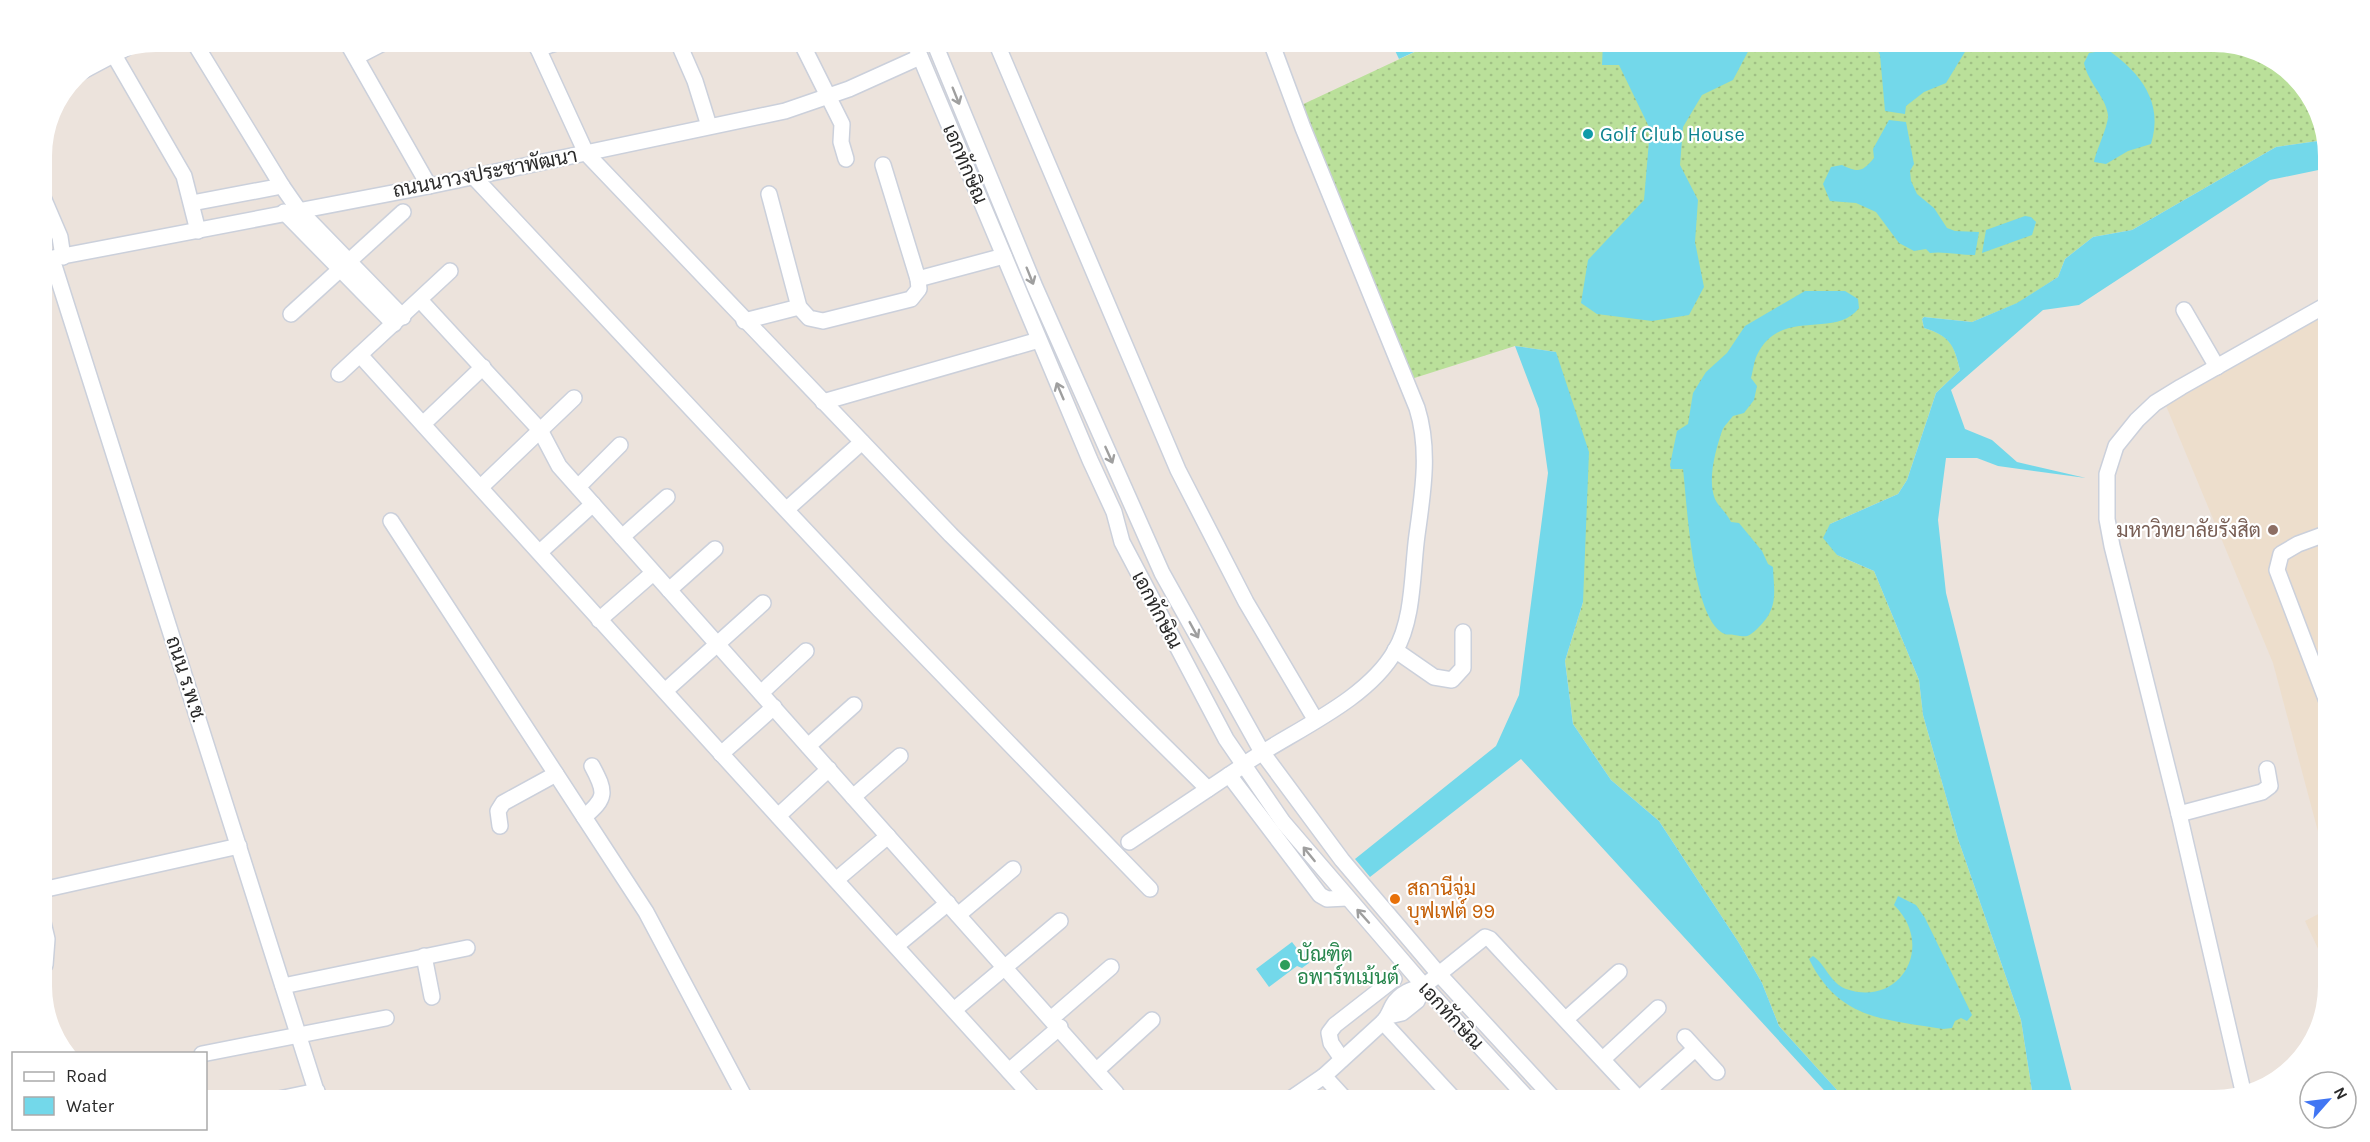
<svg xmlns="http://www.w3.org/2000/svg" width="2370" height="1142" font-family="Karla,Sarabun,sans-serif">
<defs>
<pattern id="grass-dots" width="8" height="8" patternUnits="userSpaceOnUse" patternTransform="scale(1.5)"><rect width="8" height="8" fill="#bae09a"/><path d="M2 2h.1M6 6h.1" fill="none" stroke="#a0c085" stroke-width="1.8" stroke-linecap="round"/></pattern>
</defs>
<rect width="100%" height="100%" fill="#ece3dc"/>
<g fill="#eddecc">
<polygon points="2328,302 2328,869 2273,663 2162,396"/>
<polygon points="2328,909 2328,970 2305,921"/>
</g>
<path fill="url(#grass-dots)" d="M1436,42H2214L2264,54L2309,92L2325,140L2276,147L2132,230L2093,237L2065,259L2058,277L2018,303L1972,322L1924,317L1922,319L1924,328C1951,336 1954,345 1960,370L1936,393L1907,480L1898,494L1830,524L1837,555L1874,571L1919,680L1923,715L1958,839L2021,1020L2032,1091L2037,1100H1846L1779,1026L1762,983L1739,943L1659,821L1611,780L1573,724L1565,661L1583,602L1556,352L1515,346L1405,381L1295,108Z"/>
<g fill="#73d8ea">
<polygon points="1391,42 1436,42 1399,59"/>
<polygon points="1603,42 1749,42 1751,46 1733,80 1702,95 1683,127 1680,165 1698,200 1695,242 1704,287 1689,315 1652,321 1597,314 1581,303 1588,260 1644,200 1650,129 1619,65 1602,65"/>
<polygon points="1873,42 1971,42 1946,83 1924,92 1906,106 1905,114 1885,111 1880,55"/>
<path d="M2108,50C2141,73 2164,103 2151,144L2128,151L2106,164L2094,162C2096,151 2109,124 2108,115C2106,97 2088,83 2084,63L2089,53Z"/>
<path d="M1889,120L1906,122L1914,164L1910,171L1911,181L1917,194L1934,208L1947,228L1955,231L1979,232L1975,255C1959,255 1943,251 1930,253L1926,249L1914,251L1899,243L1876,212L1856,203L1830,201L1823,184L1831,167L1842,165C1859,173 1862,172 1874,158L1873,149Z"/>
<path d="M2325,140L2328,168L2270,180L2079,305L2043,310L1951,390L1965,429L1992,440L2017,462L2086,478L1998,466L1977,458H1946L1938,520L1946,593L2074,1100H2037L2032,1091L2021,1020L1958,839L1923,715L1919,680L1874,571L1837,555L1823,538L1830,524L1898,494L1907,480L1936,393L1960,370C1954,345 1950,336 1924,328L1922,319L1924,317L1972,322L2017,303L2058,277L2065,259L2093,237L2132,230L2276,147Z"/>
<polygon points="2025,216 2031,217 2036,222 2032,235 1982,253 1986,230"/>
<path d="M1805,291H1845L1858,299L1859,308C1834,340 1781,306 1757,355C1754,361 1753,371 1751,378L1757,386L1754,400L1744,413L1733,416C1730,420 1724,426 1722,431C1716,449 1707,479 1715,499C1718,506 1727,513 1731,522L1739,523L1762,551L1768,564L1773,567C1774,594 1779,608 1757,629C1747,638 1747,637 1734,635C1732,634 1726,635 1725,634C1692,621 1687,502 1683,469H1671L1670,465L1677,431L1688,424L1693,393L1706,372L1727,353L1745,326Z"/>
<polygon points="1515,346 1556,352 1589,452 1583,602 1565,661 1573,724 1611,780 1659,821 1739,943 1762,983 1779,1026 1846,1100 1833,1100 1521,759 1370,877 1355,859 1496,746 1519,695 1548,473 1539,409"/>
<path d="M1898,896L1916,905L1925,918L1972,1015L1967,1021L1961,1018L1955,1021L1952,1028L1943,1029C1884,1019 1839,1020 1809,959L1813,956C1826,965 1830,983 1846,989C1900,1008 1936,946 1894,905Z"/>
<polygon points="1292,942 1299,951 1304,950 1310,955 1309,963 1302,968 1297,966 1269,987 1256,969"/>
</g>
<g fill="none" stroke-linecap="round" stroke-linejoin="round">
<g stroke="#cbd0db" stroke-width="18">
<g id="minor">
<polyline points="194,42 282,186 298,209 403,317"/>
<polyline points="347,42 429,186"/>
<polyline points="535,42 586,153 951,535 1208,789"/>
<polyline points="678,42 695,81 709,126"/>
<polyline points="801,42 842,124 841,142 846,159"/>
<polyline points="914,42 1090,460 1114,512 1122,542 1226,739 1283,822 1424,986 1529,1100"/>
<polyline points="934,42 1035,287 1162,573 1262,752 1342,860 1438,973 1555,1100"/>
<polyline points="996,42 1178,470 1246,602 1315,719"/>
<polyline points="538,49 559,42"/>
<polyline points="114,55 184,176 198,231"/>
<polyline points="356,57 385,42"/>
<polyline points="77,74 126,48"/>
<polyline points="473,176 880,610 1150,889"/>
<polyline points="769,194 799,307 809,318 823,321 911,299 919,289 918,279 883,165"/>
<polyline points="42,195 60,237 63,257"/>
<polyline points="192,203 282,186"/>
<polyline points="284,212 394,324"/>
<polyline points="52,259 319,1100"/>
<polyline points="42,260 429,186 785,111 849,89 920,57"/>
<polyline points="918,279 1004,256"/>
<polyline points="420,300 540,430 559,466 1116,1093"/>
<polyline points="2184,310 2217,367"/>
<polyline points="291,314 403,212"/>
<polyline points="744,321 799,307"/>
<polyline points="360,355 1035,1100"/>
<polyline points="339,374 450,271"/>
<polyline points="823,402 1039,340"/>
<polyline points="423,424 483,367"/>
<polyline points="481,487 574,398"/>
<polyline points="578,487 620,445"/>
<polyline points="787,509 862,442"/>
<polyline points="391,521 646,912 746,1100"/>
<polyline points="2328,533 2298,544 2281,554 2277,570 2328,704"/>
<polyline points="622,537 667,497"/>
<polyline points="540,552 593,504"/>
<polyline points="669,590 715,549"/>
<polyline points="599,620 653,573"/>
<polyline points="1395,650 1434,677 1452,680 1463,668 1463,632"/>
<polyline points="665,691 763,603"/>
<polyline points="761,693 806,651"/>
<polyline points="808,746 854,705"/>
<polyline points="721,754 774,707"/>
<path d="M1243,765C1290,732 1366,702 1395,651C1414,619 1412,571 1417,535C1423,492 1430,449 1417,408L1303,128L1271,42"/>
<polyline points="1229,775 1320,895 1327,899 1347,898"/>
<polyline points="853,797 900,756"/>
<polyline points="2179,814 2262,792 2270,786 2267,769"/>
<polyline points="778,816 829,769"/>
<path d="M584,817C607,798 606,792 592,766"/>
<polyline points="500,826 498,811 503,803 556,774"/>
<polyline points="1129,842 1238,769"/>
<polyline points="836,880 888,836"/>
<polyline points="42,890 239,846"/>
<polyline points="958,915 1013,869"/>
<polyline points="42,918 47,939 45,965"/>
<polyline points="896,946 948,903"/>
<polyline points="424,956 432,997"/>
<polyline points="283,986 467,948"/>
<polyline points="954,1010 1060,921"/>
<polyline points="1389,1016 1402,1013 1417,1001 1424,986 1485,937 1490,939 1640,1100"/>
<polyline points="1052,1018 1111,967"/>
<polyline points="1566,1019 1619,972"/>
<polyline points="1383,1022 1455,1100"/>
<polyline points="1685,1037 1717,1072"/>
<polyline points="202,1054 386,1018"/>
<polyline points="1342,1059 1331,1043 1329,1033 1335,1025 1394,979"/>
<polyline points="1603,1059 1658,1008"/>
<polyline points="1097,1070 1152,1020"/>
<polyline points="1009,1071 1060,1027"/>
<polyline points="1324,1076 1346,1100"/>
<polyline points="2243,1091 2179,814 2112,546 2107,519 2107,474 2116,446 2137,420 2155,403 2181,387 2328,304"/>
<polyline points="1639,1099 1695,1049"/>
<polyline points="274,1100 317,1091"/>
<path d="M1289,1100L1324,1076L1383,1022C1389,1016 1389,1012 1393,1005C1400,993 1412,989 1424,986"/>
</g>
</g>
<use href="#minor" stroke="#fff" stroke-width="15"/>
</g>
<defs><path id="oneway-shaft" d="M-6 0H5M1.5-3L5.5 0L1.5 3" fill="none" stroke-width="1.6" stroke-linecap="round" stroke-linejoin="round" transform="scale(1.5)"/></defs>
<g stroke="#9f9f9f">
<use href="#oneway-shaft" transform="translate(956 96) rotate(68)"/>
<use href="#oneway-shaft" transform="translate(1030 276) rotate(68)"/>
<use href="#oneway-shaft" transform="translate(1060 391) rotate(-113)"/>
<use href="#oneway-shaft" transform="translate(1109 455) rotate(66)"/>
<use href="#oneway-shaft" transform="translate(1194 630) rotate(61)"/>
<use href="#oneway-shaft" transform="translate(1309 854) rotate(-129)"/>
<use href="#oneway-shaft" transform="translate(1363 916) rotate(-132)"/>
</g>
<circle fill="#0f9aa8" stroke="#fff" stroke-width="2" cx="1588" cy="134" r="6"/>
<circle fill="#8d6e63" stroke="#fff" stroke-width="2" cx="2273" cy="530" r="6"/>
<circle fill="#e8710a" stroke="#fff" stroke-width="2" cx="1395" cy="899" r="6"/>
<circle fill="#2e9e5b" stroke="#fff" stroke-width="2" cx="1285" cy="965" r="6"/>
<g text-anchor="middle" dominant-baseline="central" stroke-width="4.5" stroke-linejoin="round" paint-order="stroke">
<g font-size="20" fill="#0d838f" stroke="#fff" text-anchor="start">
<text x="1600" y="134">Golf Club House</text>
</g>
<g font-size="20" fill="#2a2a2a" stroke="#fff">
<text transform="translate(965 164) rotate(67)">เอกทักษิณ</text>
<text transform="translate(485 173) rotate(-11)">ถนนนาวงประชาพัฒนา</text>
<text transform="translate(1157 610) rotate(62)">เอกทักษิณ</text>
<text transform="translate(186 679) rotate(72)">ถนน ร.พ.ช.</text>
<text transform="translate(1451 1016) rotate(47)">เอกทักษิณ</text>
</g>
<g font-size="20" fill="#785e54" stroke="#fff" text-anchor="end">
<text x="2261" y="530">มหาวิทยาลัยรังสิต</text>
</g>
<g font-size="20" fill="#c56008" stroke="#fff" text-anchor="start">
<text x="1407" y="888">สถานีจุ่ม<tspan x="1407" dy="23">บุฟเฟต์ 99</tspan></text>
</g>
<g font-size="20" fill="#27864d" stroke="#fff" text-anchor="start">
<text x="1297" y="954">บัณฑิต<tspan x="1297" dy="23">อพาร์ทเม้นต์</tspan></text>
</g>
</g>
<path d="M0 0H2370V1142H0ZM156 52H2214A104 104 0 0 1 2318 156V986A104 104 0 0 1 2214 1090H156A104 104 0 0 1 52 986V156A104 104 0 0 1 156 52Z" fill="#fff" fill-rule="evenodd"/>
<rect x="12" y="1052" width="195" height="78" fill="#ffffff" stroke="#aaaaaa" stroke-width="1.5"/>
<rect x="24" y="1072" width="30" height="9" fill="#ffffff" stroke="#aaaaaa" stroke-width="1.5"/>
<text x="66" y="1082" font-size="18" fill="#2a2a2a">Road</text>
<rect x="24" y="1097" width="30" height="18" fill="#73d8ea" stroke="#aaaaaa" stroke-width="1.5"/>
<text x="66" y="1112" font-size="18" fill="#2a2a2a">Water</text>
<g transform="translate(2328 1100) rotate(62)"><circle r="28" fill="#ffffff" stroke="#aaaaaa" stroke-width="1.5"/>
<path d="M0-4.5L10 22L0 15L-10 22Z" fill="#4176f3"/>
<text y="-9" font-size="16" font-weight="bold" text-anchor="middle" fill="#2a2a2a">N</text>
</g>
</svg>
